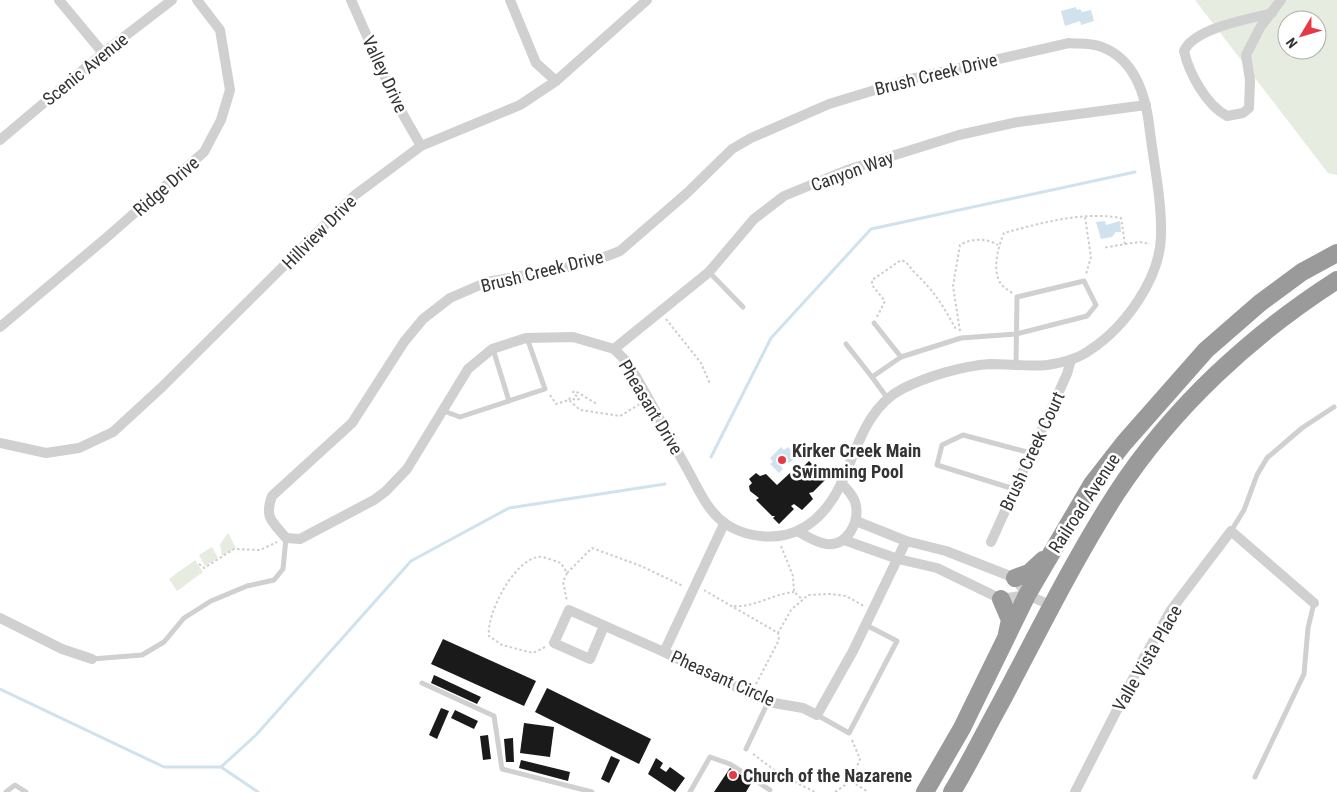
<svg xmlns="http://www.w3.org/2000/svg" width="1337" height="792" font-family="'Roboto Condensed',sans-serif">
<rect width="100%" height="100%" fill="#fff"/>
<g fill="#e6ecdf" fill-rule="evenodd">
<path d="M1195,0H1337V175L1328,173ZM1287,20H1317V50H1287Z"/>
<polygon points="228,533 236,548 222,556 220,544"/>
<polygon points="212,547 218,558 205,566 199,555"/>
<polygon points="195,560 203,572 177,591 169,579"/>
</g>
<g fill="#cfe2ee">
<polygon points="1076,7 1077,10 1080,9 1082,12 1091,10 1094,21 1081,25 1080,21 1065,26 1061,11"/>
<polygon points="1105,221 1106,225 1120,221 1121,232 1116,232 1112,237 1101,239 1096,222"/>
<polygon points="795,446 802,453 789,463 786,461 781,466 783,469 779,473 770,464 773,462 770,458 781,447 784,450 788,447 791,450"/>
</g>
<g fill="none" stroke-linecap="round" stroke-linejoin="round">
<g stroke="#cfe2ee" stroke-width="3">
<polyline points="711,457 771,338 871,229 1135,172"/>
<polyline points="0,689 164,767 221,767 256,735 411,561 509,508 665,484"/>
<polyline points="221,767 258,792"/>
</g>
</g>
<g fill="#1a1a1a">
<polygon points="809,461 826,479 813,492 809,493 813,499 802,510 794,504 791,506 794,509 779,524 773,518 775,516 772,516 756,500 759,498 750,491 749,486 752,483 749,479 756,473 760,476 766,474 777,485 790,473 795,478 798,475 796,474"/>
<polygon points="443,639 536,681 524,706 431,664"/>
<polygon points="434,675 481,697 477,704 431,683"/>
<polygon points="547,688 651,739 639,764 535,712"/>
<polygon points="441,708 449,711 437,739 429,735"/>
<polygon points="455,710 478,721 474,729 451,718"/>
<polygon points="524,723 554,727 550,757 520,753"/>
<polygon points="488,735 491,759 483,760 480,736"/>
<polygon points="513,738 514,762 506,762 504,739"/>
<polygon points="611,756 620,760 609,783 601,779"/>
<polygon points="656,758 663,763 660,768 666,772 670,767 685,778 675,792 648,774"/>
<polygon points="521,760 570,772 568,781 519,768"/>
<polygon points="730,768 752,782 746,792 714,792"/>
</g>
<g fill="none" stroke-linecap="round" stroke-linejoin="round">
<g stroke="#cdcdcd" stroke-width="2" stroke-dasharray="2.5 2.5" stroke-linecap="butt">
<polyline points="1085,217 1091,257 1086,274"/>
<polyline points="1125,244 1140,242 1150,244"/>
<path d="M1012,293C1009,290 1004,288 1002,285C991,273 998,246 1004,233C1041,223 1083,211 1121,218L1125,244L1103,248"/>
<path d="M877,317L885,301L872,285V280L901,260C908,262 910,268 915,273C936,293 943,306 957,331"/>
<polyline points="666,319 701,363 710,384"/>
<path d="M960,331L953,286L960,245C971,238 987,238 998,245"/>
<polyline points="550,395 556,404 569,400 580,410 620,416 640,404"/>
<polyline points="569,400 570,398 577,400 579,399 573,392 575,391 597,404"/>
<polyline points="781,546 793,576 794,592 802,599"/>
<polyline points="199,564 204,568 234,549 260,550 277,542"/>
<polyline points="567,573 592,548 641,566 683,586"/>
<polyline points="704,590 778,633 791,610 808,595 831,594 846,596 864,606"/>
<path d="M734,606C753,608 773,594 794,592"/>
<path d="M545,647L533,653L502,645L489,636C486,615 513,561 538,557C544,556 554,561 561,563L567,573L563,582L567,601"/>
<polyline points="756,684 779,640 778,633"/>
<polyline points="852,740 860,759 851,781 868,792"/>
<polyline points="753,754 781,775 815,792"/>
<polyline points="835,792 851,781"/>
</g>
<g stroke="#d0d0d0" stroke-width="5">
<polyline points="709,272 743,307"/>
<polyline points="874,323 901,357"/>
<polyline points="846,344 872,377"/>
<polyline points="493,349 509,401"/>
<polyline points="888,399 872,377 901,357 961,338 1016,334 1087,316 1096,305 1084,281 1017,297 1016,364"/>
<polyline points="441,410 460,417 545,389 527,338"/>
<polyline points="1014,489 937,465 942,445 963,435 1031,453"/>
<polyline points="1231,531 1244,510 1257,475 1267,458 1302,428 1334,407"/>
<polyline points="92,659 142,655 164,642 184,618 211,601 247,586 274,580 283,569 286,538"/>
<polyline points="422,683 494,716 502,769 592,792"/>
<polyline points="817,715 849,733 897,641 866,625"/>
<polyline points="746,749 768,702"/>
<polyline points="1255,777 1304,674 1308,628 1314,603"/>
<polyline points="6,792 15,785 26,792"/>
<polyline points="690,792 710,757 730,764 770,790"/>
</g>
<g stroke="#d0d0d0" stroke-width="10">
<polyline points="59,0 103,53"/>
<polyline points="351,0 397,104 421,146"/>
<polyline points="510,0 536,63 556,81"/>
<path d="M1272,13C1249,19 1194,28 1184,51C1189,73 1206,105 1227,116L1243,113L1249,108L1250,80L1246,55L1261,26L1281,0"/>
<path d="M1069,43C1078,44 1090,43 1099,46C1133,57 1145,93 1149,124C1153,160 1162,199 1161,236C1160,279 1125,327 1090,350C1078,359 1061,363 1047,365C1029,367 1009,364 990,364C962,366 928,376 902,389C865,408 856,453 840,486C828,510 811,529 785,535C765,539 742,535 726,524C707,512 696,484 685,465C666,431 648,396 628,363L614,349L573,337L526,338L492,349L468,369L407,469L386,491L374,500L300,539L286,538C272,521 264,518 272,496L352,423L404,342L423,319L450,298L487,282L589,263L620,251L687,193L732,149L751,138L829,104L911,79Z"/>
<polyline points="0,140 103,53 172,0"/>
<polyline points="0,327 106,238 204,152 221,120 230,90 220,30 197,0"/>
<polyline points="614,349 709,272 754,219 784,196 847,170 959,135 1018,122 1146,105"/>
<polyline points="0,443 46,453 79,448 113,432 162,387 355,195 421,146 520,105 556,81 647,0"/>
<polyline points="856,521 906,541 946,551 1015,578 1027,595"/>
<path d="M799,532C808,537 817,543 827,544C847,546 859,523 856,506C855,497 847,489 841,483"/>
<polyline points="844,540 898,559 937,568 1001,599 1027,595 1053,606"/>
<polyline points="991,542 1067,374 1071,360"/>
<polyline points="0,618 62,649 92,659"/>
<polyline points="604,626 590,659 554,643 569,610 664,652 768,702 803,708 817,715 853,651 906,541"/>
<polyline points="664,652 724,524"/>
<polyline points="1075,792 1142,661 1171,610 1231,531 1314,603"/>
</g>
<g stroke="#9a9a9a" stroke-width="18">
<polyline points="1015,578 1029,573 1043,560"/>
<polyline points="1001,599 1010,620 1007,634"/>
<polyline points="925,792 962,728 1027,595 1092,484 1124,443 1206,350 1260,303 1302,272 1337,253"/>
<path d="M952,792C969,764 983,735 999,706C1037,635 1073,561 1116,494C1172,408 1251,335 1337,280"/>
</g>
</g>
<g fill="#e63946" stroke="#fff" stroke-width="2">
<circle cx="782" cy="460" r="5"/>
<circle cx="733" cy="775" r="5"/>
</g>
<g text-anchor="middle" dominant-baseline="central" stroke-width="5" stroke-linejoin="round" paint-order="stroke">
<g font-size="18" fill="#333" stroke="#fff">
<text transform="translate(85 69) rotate(-39)">Scenic Avenue</text>
<text transform="translate(385 74) rotate(65)">Valley Drive</text>
<text transform="translate(936 74) rotate(-14)">Brush Creek Drive</text>
<text transform="translate(852 171) rotate(-20)">Canyon Way</text>
<text transform="translate(166 186) rotate(-41)">Ridge Drive</text>
<text transform="translate(319 232) rotate(-45)">Hillview Drive</text>
<text transform="translate(542 271) rotate(-14)">Brush Creek Drive</text>
<text transform="translate(651 407) rotate(59)">Pheasant Drive</text>
<text transform="translate(1032 451) rotate(-65)">Brush Creek Court</text>
<text transform="translate(1084 503) rotate(-57)">Railroad Avenue</text>
<text transform="translate(1147 658) rotate(-60)">Valle Vista Place</text>
<text transform="translate(723 678) rotate(24)">Pheasant Circle</text>
</g>
<g font-size="18" font-weight="bold" fill="#333" stroke="#fff" text-anchor="start">
<text x="792" y="450">Kirker Creek Main<tspan x="792" dy="21">Swimming Pool</tspan></text>
<text x="743" y="775">Church of the Nazarene</text>
</g>
</g>
<g transform="translate(1302 35) rotate(232)"><circle r="24" fill="#ffffff" stroke="#adadad"/>
<path d="M0-4L9 19L0 12L-9 19Z" fill="#e63946"/>
<text y="-8" font-size="14" font-weight="bold" text-anchor="middle" fill="#333333">N</text>
</g>
</svg>
